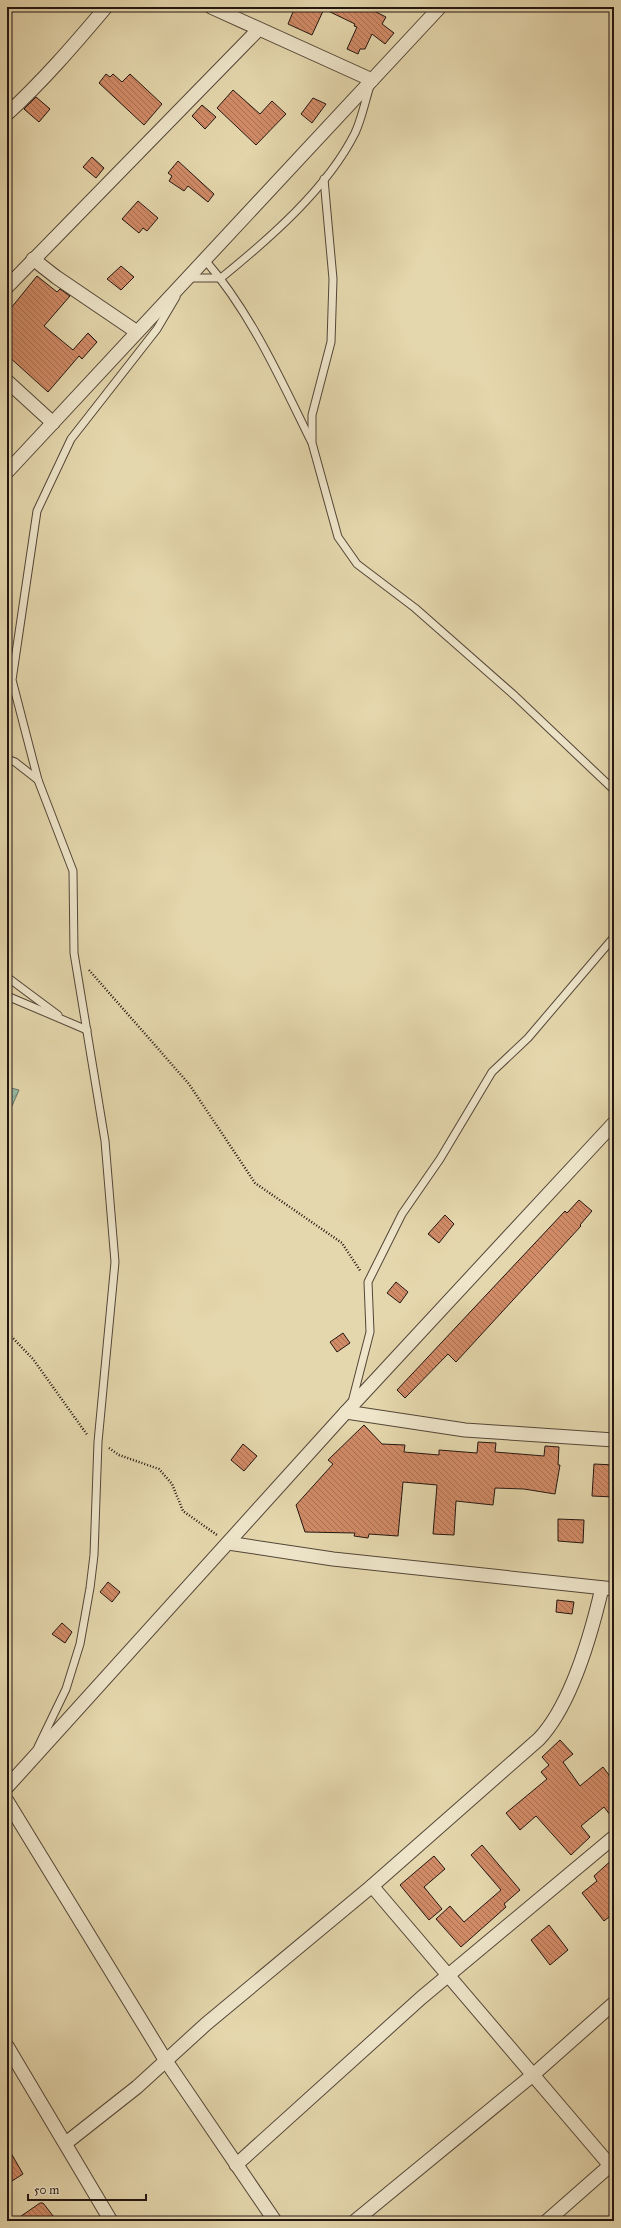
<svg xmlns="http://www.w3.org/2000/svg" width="621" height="2228" font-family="'IM FELL Great Primer',serif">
<defs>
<pattern id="water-waves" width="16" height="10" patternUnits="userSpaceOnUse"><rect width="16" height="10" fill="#97baa4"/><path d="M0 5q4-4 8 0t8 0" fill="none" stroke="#829f8c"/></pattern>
<pattern id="building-back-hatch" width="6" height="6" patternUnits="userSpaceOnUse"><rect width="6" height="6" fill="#d18b67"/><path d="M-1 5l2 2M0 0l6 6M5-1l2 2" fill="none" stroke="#a97053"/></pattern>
</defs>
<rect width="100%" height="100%" fill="#e5d7ad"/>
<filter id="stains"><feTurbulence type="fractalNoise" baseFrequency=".005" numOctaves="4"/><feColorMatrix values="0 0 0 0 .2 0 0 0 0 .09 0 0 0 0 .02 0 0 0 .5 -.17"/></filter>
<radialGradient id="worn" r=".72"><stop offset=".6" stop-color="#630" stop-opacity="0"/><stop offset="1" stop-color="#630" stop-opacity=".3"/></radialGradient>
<polygon fill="url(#water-waves)" stroke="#687869" points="7,1087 19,1090 12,1106 7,1109"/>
<g fill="url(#building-back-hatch)" stroke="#221510">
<polygon points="295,7 366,7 386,17 382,24 394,33 385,44 372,34 365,49 360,49 358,54 347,49 357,27 354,26 355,24 324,9 312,35 288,24"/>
<polygon points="106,74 110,77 113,74 122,82 130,74 162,104 144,125 99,83"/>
<polygon points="233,90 260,114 272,101 286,114 256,145 217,108"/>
<polygon points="36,97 50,109 39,122 24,109"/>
<polygon points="313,98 326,104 312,123 301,114"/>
<polygon points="202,105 216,117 205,129 192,116"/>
<polygon points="92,157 104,168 96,178 83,167"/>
<polygon points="178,161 214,194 208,202 188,186 184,191 169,181 172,176 168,173"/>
<polygon points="138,201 158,218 147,231 143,228 139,233 122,219"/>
<polygon points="121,266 134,277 121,290 107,279"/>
<polygon points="37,276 57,292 60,289 70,296 44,326 73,350 88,333 97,342 82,359 79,356 48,392 7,355 7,313"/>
<polygon points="579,1200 592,1211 580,1225 581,1226 456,1362 448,1354 405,1398 397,1390 565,1211 567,1213"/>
<polygon points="445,1215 454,1224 439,1243 428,1234"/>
<polygon points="396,1282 408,1292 400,1303 387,1293"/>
<polygon points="343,1333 350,1343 337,1352 330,1342"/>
<polygon points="364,1425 382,1444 405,1445 404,1452 439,1455 439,1450 477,1453 478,1442 496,1443 495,1452 544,1456 545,1446 559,1447 558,1465 560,1465 555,1494 524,1489 495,1488 493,1505 456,1501 454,1535 433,1534 437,1485 403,1482 398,1536 369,1534 368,1538 354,1536 355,1533 305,1532 296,1505 333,1464 328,1460"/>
<polygon points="243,1444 257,1456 244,1471 231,1460"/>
<polygon points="594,1464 614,1465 614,1497 592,1496"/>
<polygon points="558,1519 584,1520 583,1543 558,1541"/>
<polygon points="108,1582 120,1592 112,1602 100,1592"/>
<polygon points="557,1600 574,1602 572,1614 556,1612"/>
<polygon points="62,1623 72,1632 65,1643 52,1634"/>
<polygon points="560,1740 573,1754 563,1762 580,1786 603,1767 614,1782 614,1820 604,1807 581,1826 590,1837 571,1855 536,1816 520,1830 506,1813 547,1779 541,1772 549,1765 542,1757"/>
<polygon points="482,1845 520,1890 504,1904 506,1907 461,1947 436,1919 450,1906 464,1922 501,1890 471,1855"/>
<polygon points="434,1856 445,1869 424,1887 442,1909 429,1920 400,1885"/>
<polygon points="614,1858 614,1913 604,1921 582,1893 597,1881 594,1876"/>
<polygon points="549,1925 568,1950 550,1965 531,1940"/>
<polygon points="7,2146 23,2174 12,2181 7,2172"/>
<polygon points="40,2203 43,2203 57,2221 14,2221"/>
</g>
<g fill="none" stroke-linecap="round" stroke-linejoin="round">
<g stroke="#534637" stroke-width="9">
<g id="service">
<polyline points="324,179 333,279 331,342 312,415 312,443 338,537 357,564 415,608 515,696 614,790"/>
<path d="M205,260C251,313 280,378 311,441"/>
<path d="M188,278H221C269,239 327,189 355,133C362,118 365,101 370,86"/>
<polyline points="7,759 15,762 38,780"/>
<polyline points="7,977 58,1015"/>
<polyline points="7,996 87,1030"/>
<polyline points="352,1402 370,1332 368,1282 402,1214 440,1159 492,1072 528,1038 614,937"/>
<polyline points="38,1747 66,1689 80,1644 90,1588 94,1555 98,1442 115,1262 105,1141 74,953 73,871 38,780 12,680 37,511 71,439 157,329 176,297"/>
</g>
</g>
<g stroke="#534637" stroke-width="15">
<g id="minor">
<polyline points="211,7 372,80"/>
<path d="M7,114C43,81 74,45 106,7"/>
<polyline points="33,259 56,277 137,332"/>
<polyline points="7,287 258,30"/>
<polyline points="7,381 53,423"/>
<polyline points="7,472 440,7"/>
<polyline points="346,1412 465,1430 614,1440"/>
<polyline points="228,1543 333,1559 614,1589"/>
<polyline points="7,1787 346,1412 614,1123"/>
<polyline points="7,1801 166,2061 275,2221"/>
<polyline points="372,1886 614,2170"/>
<polyline points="7,2046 111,2221"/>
<path d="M66,2143L137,2087L206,2024L372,1886L539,1739C572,1704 591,1635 602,1588"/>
<polyline points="236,2165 421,1998 614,1837"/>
<polyline points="355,2221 534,2074 614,2003"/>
<polyline points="547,2221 614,2162"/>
</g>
</g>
<g stroke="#221510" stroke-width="2.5" stroke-dasharray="1 2" stroke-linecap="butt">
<polyline points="89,970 189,1084 255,1183 342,1243 361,1272"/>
<polyline points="7,1332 33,1359 88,1436"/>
<polyline points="109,1448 119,1455 159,1469 172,1484 183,1511 217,1535"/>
</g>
<use href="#service" stroke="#eee5ca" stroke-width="7"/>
<use href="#minor" stroke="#eee5ca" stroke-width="13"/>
</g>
<rect width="621" height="2228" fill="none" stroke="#e5d7ad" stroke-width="24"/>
<rect x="8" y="8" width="605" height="2212" fill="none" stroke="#221510" stroke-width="2"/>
<rect x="12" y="12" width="597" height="2204" fill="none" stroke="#221510"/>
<path d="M28 2194v6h118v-6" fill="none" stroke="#221510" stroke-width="2"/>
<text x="34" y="2194" font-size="12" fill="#221510" stroke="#eee5ca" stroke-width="3" paint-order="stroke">50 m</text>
<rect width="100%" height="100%" filter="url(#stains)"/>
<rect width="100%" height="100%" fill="url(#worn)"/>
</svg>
